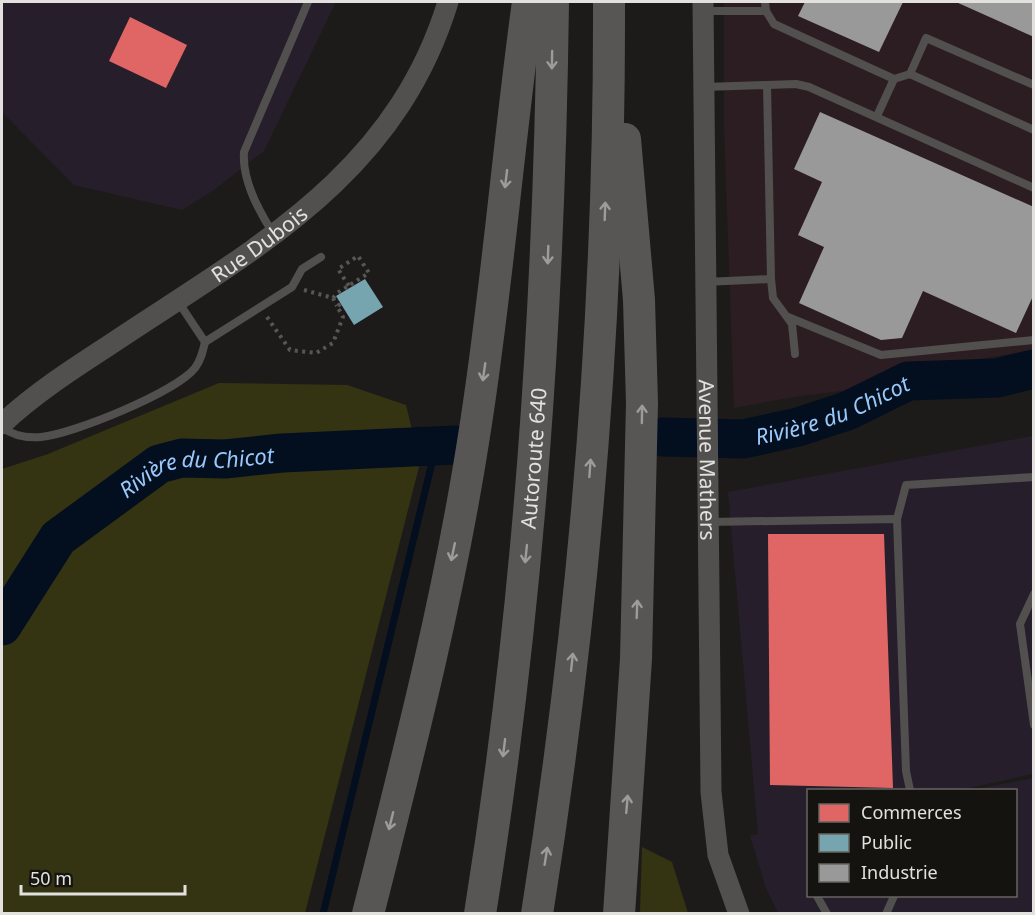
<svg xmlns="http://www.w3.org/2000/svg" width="1035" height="915" font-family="'Noto Sans',sans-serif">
<rect width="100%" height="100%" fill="#1c1b19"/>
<g fill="#261e2b">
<polygon points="2,2 336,2 264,151 214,190 182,210 74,185 2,112"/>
<polygon points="1033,436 1033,774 960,790 808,790 808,896 1016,896 1016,790 972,790 1033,778 1033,913 778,913 766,888 750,836 758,834 728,492"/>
</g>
<polygon fill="#2c1d23" points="724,2 1033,2 1033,350 937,366 881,386 794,397 734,408 724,125"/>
<g fill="#343412">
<polygon points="219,383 347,385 406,405 420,463 305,913 2,913 2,469 48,454"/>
<polygon points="642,847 672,862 688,913 640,913"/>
</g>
<g fill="#e06666">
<polygon points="130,17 187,45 166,88 109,61"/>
<polygon points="768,534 884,534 893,788 770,785"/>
</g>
<polygon fill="#76a5af" points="365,279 383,307 354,325 336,296"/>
<g fill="#999">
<polygon points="805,2 903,2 879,52 798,16"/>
<polygon points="956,2 1034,2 1034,37"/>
<polygon points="820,112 1034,207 1034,294 1016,333 923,291 902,338 881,340 799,303 824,247 798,235 822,182 794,169"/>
</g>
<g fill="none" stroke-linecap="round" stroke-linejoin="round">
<polyline stroke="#030e1f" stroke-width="7" points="323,914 436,446"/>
<g stroke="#030e1f" stroke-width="39">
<path id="s1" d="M663,437L743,439L798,427L847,411L908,381L997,378L1034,369"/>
<path id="s2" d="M2,626L58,538L159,464L182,458L225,459L282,453L455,445"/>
</g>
<g stroke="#575655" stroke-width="4" stroke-dasharray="3 4.5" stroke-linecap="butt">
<polyline points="304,290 333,298 337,306"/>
<polyline points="333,298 337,293 369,273 358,256 338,269 349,286"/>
<polyline points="267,317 290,350 316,353 333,343 343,317 337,306 341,304"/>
</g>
<g stroke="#51504f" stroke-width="8">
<polyline points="704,11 766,11 765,2"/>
<polyline points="766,11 774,24 894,79 910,74 1034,130"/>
<polyline points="910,74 926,38 1034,85"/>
<polyline points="767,85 796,84 809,87 1034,188"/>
<polyline points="704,87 767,85 771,279 705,282"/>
<polyline points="877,116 894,79"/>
<path d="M273,233C258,210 242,180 244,152L308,2"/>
<polyline points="771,279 773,298 792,324 795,354"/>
<polyline points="177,300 205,342 292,287 302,269 321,257"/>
<polyline points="788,317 881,355 1034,340"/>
<path d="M2,427C13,436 28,438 41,437C73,434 176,392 195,368C201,360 203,351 205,342"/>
<polyline points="897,519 906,485 1034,477"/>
<polyline points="709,522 897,519 906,771 910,790"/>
<polyline points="1034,594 1020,624 1034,725"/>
<polyline points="817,896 827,914"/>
<polyline points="886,914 894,896"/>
</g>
<g stroke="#51504f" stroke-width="21">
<path id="s3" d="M703,2L711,792L718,855L739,914"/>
<path id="s4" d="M2,424C34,394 71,370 108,346C251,250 394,178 448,2"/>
</g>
<g stroke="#585655" stroke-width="32">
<path d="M368,914C408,756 449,597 474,436C497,292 508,146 528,2"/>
<path id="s5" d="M480,914C529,608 549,311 553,2"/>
<path d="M537,914C585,612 610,307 609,2"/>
<polyline points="619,914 636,659 642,403 639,300 625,139"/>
</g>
</g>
<defs><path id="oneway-shaft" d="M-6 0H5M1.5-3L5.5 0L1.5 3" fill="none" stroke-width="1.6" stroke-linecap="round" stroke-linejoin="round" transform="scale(1.5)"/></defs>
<g stroke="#9d9c9a">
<use href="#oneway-shaft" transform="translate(552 60) rotate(91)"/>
<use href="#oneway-shaft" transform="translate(506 179) rotate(97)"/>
<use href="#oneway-shaft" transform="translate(605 211) rotate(-88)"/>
<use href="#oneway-shaft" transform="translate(548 255) rotate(92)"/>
<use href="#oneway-shaft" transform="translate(484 372) rotate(98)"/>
<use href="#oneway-shaft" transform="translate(642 414) rotate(-89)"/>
<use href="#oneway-shaft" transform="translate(590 468) rotate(-86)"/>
<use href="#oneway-shaft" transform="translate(453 552) rotate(102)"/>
<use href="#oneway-shaft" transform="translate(526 554) rotate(96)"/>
<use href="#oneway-shaft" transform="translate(637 609) rotate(-88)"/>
<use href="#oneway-shaft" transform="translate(572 662) rotate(-84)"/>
<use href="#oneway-shaft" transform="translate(504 748) rotate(97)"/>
<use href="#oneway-shaft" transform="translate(627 804) rotate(-85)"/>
<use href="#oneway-shaft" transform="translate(391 821) rotate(104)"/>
<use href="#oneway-shaft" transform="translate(546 856) rotate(-81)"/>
</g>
<g text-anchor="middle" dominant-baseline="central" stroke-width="6" stroke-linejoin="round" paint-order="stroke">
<g font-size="21" fill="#e2e1de" stroke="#14130f">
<text stroke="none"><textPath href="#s4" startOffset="314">Rue Dubois</textPath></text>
<text stroke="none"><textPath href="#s5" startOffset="459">Autoroute 640</textPath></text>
<text stroke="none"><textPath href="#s3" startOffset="458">Avenue Mathers</textPath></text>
</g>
<g font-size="22" font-style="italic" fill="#99c9fb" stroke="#14130f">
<text stroke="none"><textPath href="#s1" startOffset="174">Rivière du Chicot</textPath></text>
<text stroke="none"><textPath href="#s2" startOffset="264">Rivière du Chicot</textPath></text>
</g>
</g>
<rect width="1035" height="915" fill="none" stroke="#e2e1de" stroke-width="6"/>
<rect x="807" y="789" width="210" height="108" fill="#14130f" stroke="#666562" stroke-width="1.5"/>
<rect x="819" y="804" width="30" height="18" fill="#e06666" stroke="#666562" stroke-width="1.5"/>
<text x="861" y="819" font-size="18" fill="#e2e1de">Commerces</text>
<rect x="819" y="834" width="30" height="18" fill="#76a5af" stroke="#666562" stroke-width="1.5"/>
<text x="861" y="849" font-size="18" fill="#e2e1de">Public</text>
<rect x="819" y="864" width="30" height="18" fill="#999999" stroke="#666562" stroke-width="1.5"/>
<text x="861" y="879" font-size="18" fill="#e2e1de">Industrie</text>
<path d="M21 885v9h164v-9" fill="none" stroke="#e2e1de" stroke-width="3"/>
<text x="30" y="885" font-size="18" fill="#e2e1de" stroke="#14130f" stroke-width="4.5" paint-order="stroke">50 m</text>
</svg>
